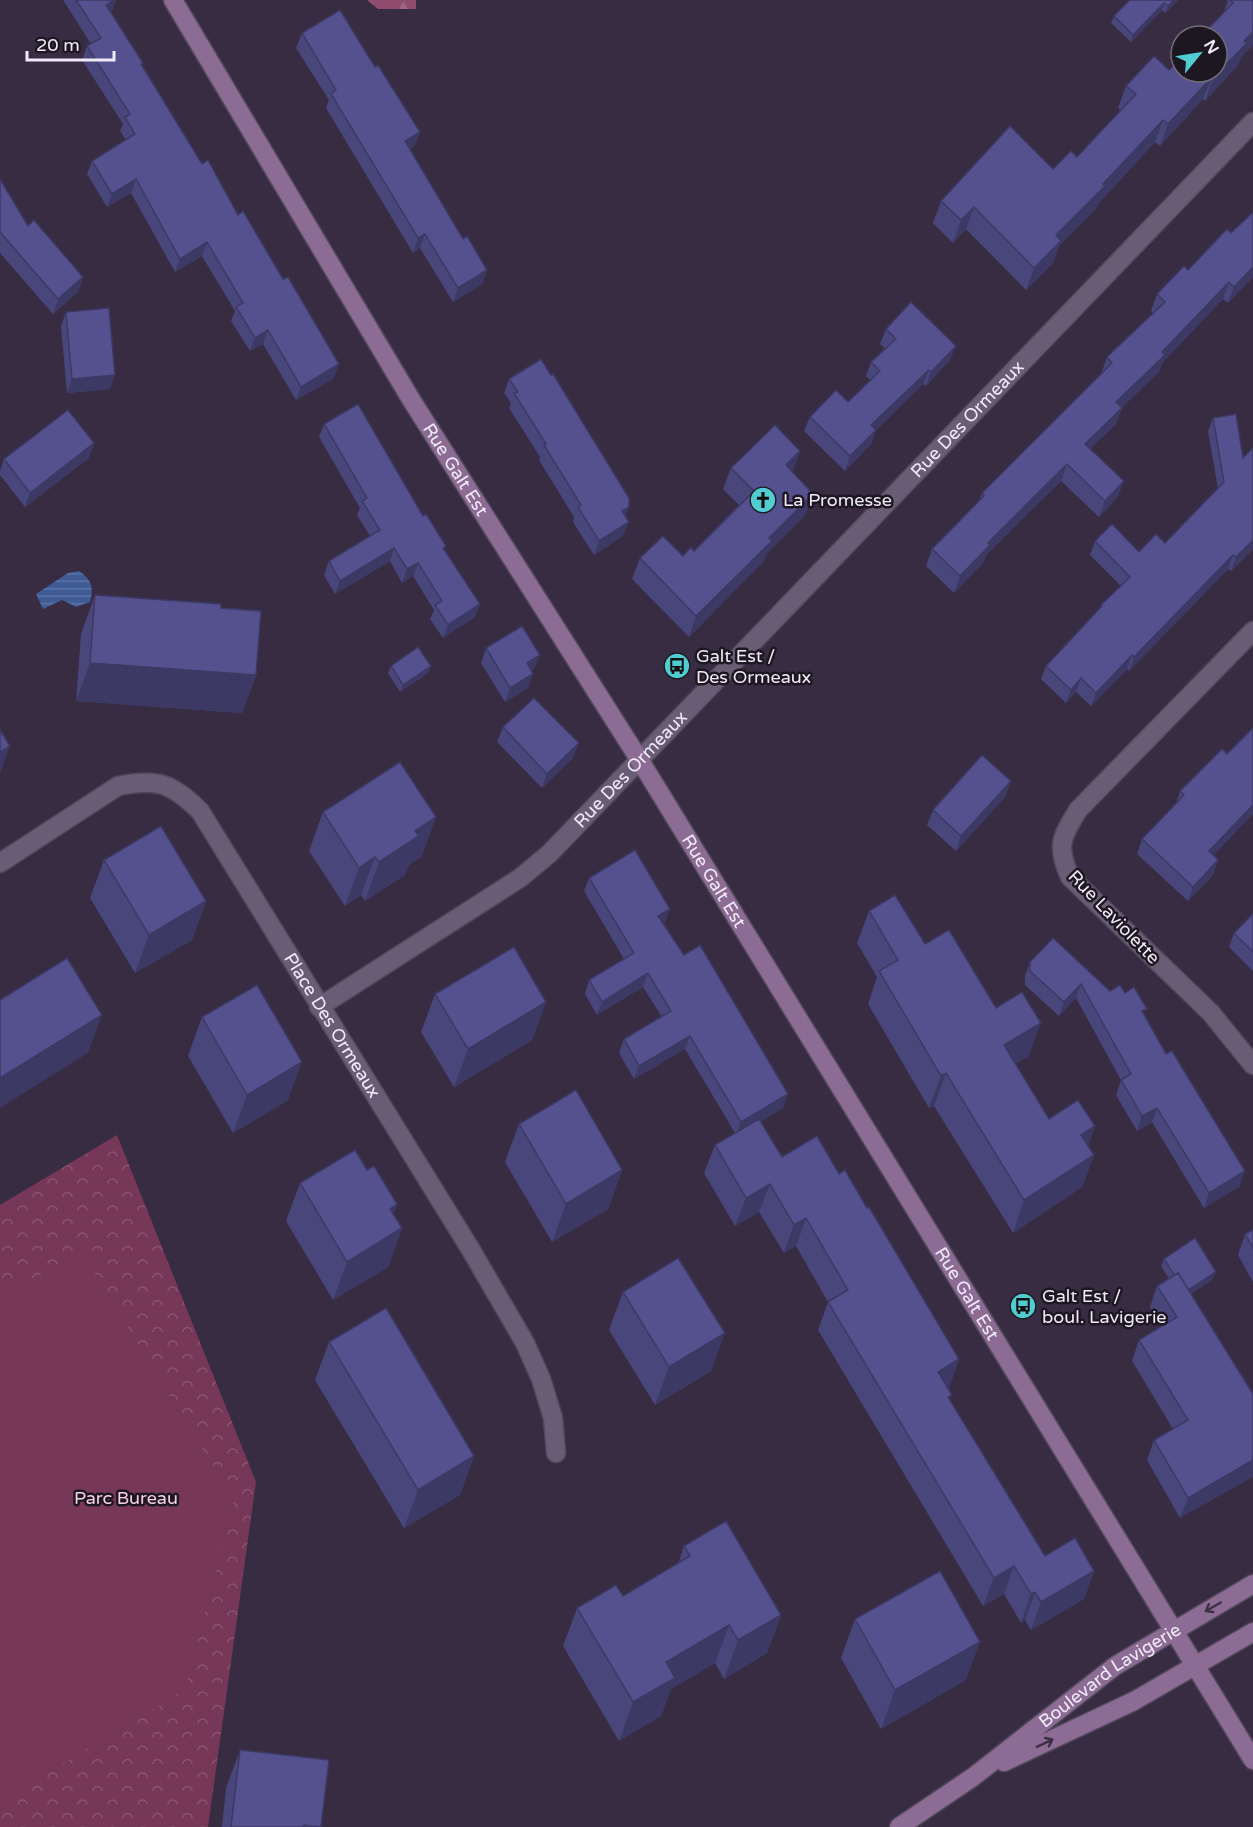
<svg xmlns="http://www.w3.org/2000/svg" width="1253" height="1827" font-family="'Varela Round',sans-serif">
<defs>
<pattern id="forest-firs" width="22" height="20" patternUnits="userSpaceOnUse" patternTransform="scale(1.5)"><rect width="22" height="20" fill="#8f4c6e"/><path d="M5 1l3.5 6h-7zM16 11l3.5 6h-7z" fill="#9f6683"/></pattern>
<pattern id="park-crowns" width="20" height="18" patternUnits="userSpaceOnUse" patternTransform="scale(1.5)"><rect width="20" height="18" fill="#773759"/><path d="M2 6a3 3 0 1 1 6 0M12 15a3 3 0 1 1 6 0" fill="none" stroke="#8b5472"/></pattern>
<pattern id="water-rules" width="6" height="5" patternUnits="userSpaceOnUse" patternTransform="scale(1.5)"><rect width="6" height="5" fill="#405c96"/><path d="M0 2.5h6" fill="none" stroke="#5c74a5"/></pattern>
</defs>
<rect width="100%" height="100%" fill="#372c42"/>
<polygon fill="url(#forest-firs)" points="367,0 416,0 416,9 378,9"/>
<polygon fill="url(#park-crowns)" points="117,1135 256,1482 208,1827 0,1827 0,1205"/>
<polygon fill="#773759" points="81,1251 234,1500 185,1690 0,1801 0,1299"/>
<path fill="url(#water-rules)" d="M79,571C92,580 94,588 90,602L76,607L62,600L43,609L36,594L68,573Z"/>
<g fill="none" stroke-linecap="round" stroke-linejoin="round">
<g stroke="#51485a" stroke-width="21">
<g id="street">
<path d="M1253,631L1078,810C1061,838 1056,846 1070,877L1211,1013L1253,1065"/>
<path id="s1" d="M0,863L118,786C158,778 171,783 200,811L471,1250L525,1343L541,1379L553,1418L556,1453"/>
<path id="s2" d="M319,1007L520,878L549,854L1253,122"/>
</g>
</g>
<g stroke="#51485a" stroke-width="21">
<g id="secondary">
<path id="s3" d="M173,0L412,401L639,759L1253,1760"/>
<polyline points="1004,1762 1134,1701 1253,1632"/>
<path id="s4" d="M899,1827L973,1777L1115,1666L1253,1584"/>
</g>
</g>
<use href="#street" stroke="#695d76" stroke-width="18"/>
<use href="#secondary" stroke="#8c6b95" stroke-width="18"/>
</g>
<g fill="#49467b">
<polygon points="63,0 116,0 111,13 143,63 142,65 202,164 238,215 334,378 296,400 263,344 250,351 231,321 235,311 202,256 175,272 131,193 107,207 87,174 92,161 126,140 120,131 123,124 82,60 87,46 91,44"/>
<polygon points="1130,0 1178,0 1165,13 1162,10 1131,42 1111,23 1114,16"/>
<polygon points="1228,0 1253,0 1241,58 1238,65 1205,101 1203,99 1160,146 1155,142 1099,203 1097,208 1059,246 1053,263 1026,290 966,229 953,243 933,223 941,201 1053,169 1077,157 1121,110 1118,108 1126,86 1169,70 1224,12"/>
<polygon points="302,33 375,67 420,132 414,146 410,149 463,239 487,270 482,284 453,302 420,248 413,253 326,108 329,100 296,48"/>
<polygon points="0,179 28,226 83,277 78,292 53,314 0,253"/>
<polygon points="1188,270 1253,277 1228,303 1223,299 1162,363 1159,372 1121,408 1116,424 1090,449 1118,497 1099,517 1061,481 986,555 984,562 954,593 926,566 932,549 979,501 982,493 1101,374 1107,357 1153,313 1151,311 1157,294"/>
<polygon points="66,312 110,389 67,393 61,326"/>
<polygon points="886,329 950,360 926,386 923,384 876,430 871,444 845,471 804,431 810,417 848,402 870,380 866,376 871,362 885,348 880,344"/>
<polygon points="509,379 625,516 623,536 594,555 573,522 574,517 539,460 540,457 509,408 511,403 504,393"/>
<polygon points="1213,418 1253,549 1231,571 1228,569 1129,671 1127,669 1091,706 1076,692 1066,703 1041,679 1046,666 1100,609 1101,605 1121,586 1090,555 1095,541 1139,552 1165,543 1218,489 1208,431"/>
<polygon points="324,424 423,516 446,546 444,550 475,617 443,638 430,619 434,610 413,576 402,583 390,561 335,594 324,575 329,561 370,536 357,515 360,508 319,437"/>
<polygon points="800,451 792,472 806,514 767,553 764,561 689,637 632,579 640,558 683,556 694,551 739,505 723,489 731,468"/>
<polygon points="89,458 25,507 0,475 0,471 4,459"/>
<polygon points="95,595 221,608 256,675 242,713 76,701 81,634"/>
<polygon points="486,648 534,669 532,671 528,688 505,702 481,663"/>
<polygon points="391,666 431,666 428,673 400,692 388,673"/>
<polygon points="503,727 573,758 542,788 497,742"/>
<polygon points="1253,728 1253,814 1213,855 1218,860 1213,875 1188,901 1137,854 1142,839 1176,804 1180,791 1227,754"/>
<polygon points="1006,796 956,851 927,825 933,810"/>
<polygon points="323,812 422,856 409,865 405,875 365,901 361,895 345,906 309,851"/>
<polygon points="104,860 206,901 192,940 135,973 90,898"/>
<polygon points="589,878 665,923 663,924 783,1108 761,1121 782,1157 839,1174 867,1208 959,1359 949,1388 948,1388 950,1401 1045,1556 1094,1571 1084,1599 1031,1630 1025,1620 1021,1623 1004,1594 983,1606 818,1330 828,1302 796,1246 784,1253 759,1212 735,1226 704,1173 715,1145 735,1133 685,1049 634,1079 619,1053 624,1039 662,1017 643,987 597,1015 585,994 589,980 624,959 584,891"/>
<polygon points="869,911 925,944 996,1008 1029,1056 1015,1064 1049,1119 1088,1146 1094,1155 1082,1187 1013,1233 934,1106 929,1108 868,1004 877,977 857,943"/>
<polygon points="1253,914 1253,971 1229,947 1234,933"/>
<polygon points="1030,962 1110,991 1125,993 1145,1015 1240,1186 1204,1208 1152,1122 1137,1131 1116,1095 1121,1080 1076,998 1059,1016 1025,985 1025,976"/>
<polygon points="435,994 546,1002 532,1040 454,1087 421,1032"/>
<polygon points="202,1017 288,1100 233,1133 188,1056"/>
<polygon points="519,1124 622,1170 608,1209 552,1242 505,1162"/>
<polygon points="300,1183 394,1214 402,1228 388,1267 333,1300 286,1221"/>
<polygon points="1253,1230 1253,1282 1238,1255 1245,1234"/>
<polygon points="1164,1259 1213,1279 1191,1294 1253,1394 1180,1518 1147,1460 1154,1440 1173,1429 1132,1361 1139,1340 1162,1326 1150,1307 1157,1286 1169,1279 1161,1266"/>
<polygon points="623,1292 711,1371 655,1405 609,1330"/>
<polygon points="329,1342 474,1456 460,1495 404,1528 315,1380"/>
<polygon points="684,1546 781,1615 767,1653 724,1679 715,1663 671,1689 661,1716 619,1741 563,1646 577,1608 623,1596 678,1564"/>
<polygon points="855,1619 966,1680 881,1729 841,1658"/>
<polygon points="240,1750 321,1827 222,1827 226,1788"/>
</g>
<g fill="#3c3964">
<polygon points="115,0 116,0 112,12 101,19 106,5"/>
<polygon points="1174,0 1178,0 1165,13 1168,6"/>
<polygon points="1164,3 1162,10 1131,42 1133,35"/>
<polygon points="1253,32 1253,45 1241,58 1238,65 1205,101 1213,78"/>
<polygon points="1212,77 1203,99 1160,146 1168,124"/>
<polygon points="1163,120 1155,142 1099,203 1097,208 1059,246 1053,263 1026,290 1034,268 1056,235"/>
<polygon points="420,132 414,146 400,155 405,141"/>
<polygon points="136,179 131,193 107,207 112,194"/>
<polygon points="974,207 966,229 953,243 961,220"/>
<polygon points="425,234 420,248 413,253 418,238"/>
<polygon points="207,242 202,256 175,272 180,259"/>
<polygon points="1253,267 1253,277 1228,303 1234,287"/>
<polygon points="487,270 482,284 453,302 458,288"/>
<polygon points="83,277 78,292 53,314 58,299"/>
<polygon points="1229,282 1223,299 1162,363 1159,372 1110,419 1116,402 1162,352"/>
<polygon points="268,330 263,344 250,351 255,338"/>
<polygon points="956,346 950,360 926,386 931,372"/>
<polygon points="339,364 334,378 296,400 301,387"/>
<polygon points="929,370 923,384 866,439 871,425"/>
<polygon points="115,375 110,389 67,393 72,379"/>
<polygon points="1122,408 1116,424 1079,460 1085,444"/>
<polygon points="876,430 871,444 845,471 850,456"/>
<polygon points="94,443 89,458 25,507 30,493"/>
<polygon points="800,451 793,471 778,486 786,465"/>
<polygon points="1067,464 1061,481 986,555 984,562 954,593 960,576 988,543"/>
<polygon points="1124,481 1118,497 1099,517 1105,501"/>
<polygon points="813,494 806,514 767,553 764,561 689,637 696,616 769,538"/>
<polygon points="629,507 624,521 622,511"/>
<polygon points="629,522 623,536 594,555 599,541"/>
<polygon points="1253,540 1253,549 1231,571 1236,557"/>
<polygon points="394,548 390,561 335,594 340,581"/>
<polygon points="1233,555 1228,569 1129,671 1134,657"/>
<polygon points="418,563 413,576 402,583 407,569"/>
<polygon points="480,604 475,617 443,638 448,625"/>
<polygon points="540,655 534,669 521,677 527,663"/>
<polygon points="1132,655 1127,669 1091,706 1096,693"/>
<polygon points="90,663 256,675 242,713 76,701"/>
<polygon points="431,666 428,673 400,692 403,685"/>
<polygon points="533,674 528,688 505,702 510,688"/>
<polygon points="1081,678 1076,692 1066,703 1071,690"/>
<polygon points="579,743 573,758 542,788 547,774"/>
<polygon points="10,746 0,774 0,752"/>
<polygon points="1011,781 1006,796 956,851 961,836"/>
<polygon points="1253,805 1253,814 1203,866 1209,851"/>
<polygon points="436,817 422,856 409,865 405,875 365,901 379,862 415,831"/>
<polygon points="375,857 361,895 345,906 359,868"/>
<polygon points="1218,860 1213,875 1188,901 1193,887"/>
<polygon points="206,901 192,940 135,973 149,935"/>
<polygon points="670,909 665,923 653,930 658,916"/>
<polygon points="648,973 643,987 597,1015 602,1002"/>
<polygon points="1081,984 1076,998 1059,1016 1064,1002"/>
<polygon points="546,1002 532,1040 454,1087 468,1049"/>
<polygon points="102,1015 88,1053 0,1108 0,1078"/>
<polygon points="1041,1023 1029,1056 992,1077 1004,1045"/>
<polygon points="690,1036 685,1049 634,1079 639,1066"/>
<polygon points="302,1062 288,1100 233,1133 247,1095"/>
<polygon points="946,1073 934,1106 929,1108 941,1076"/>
<polygon points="788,1094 783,1108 736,1136 741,1122"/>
<polygon points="1157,1108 1152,1122 1137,1131 1142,1116"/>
<polygon points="1095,1126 1084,1158 1081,1135"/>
<polygon points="1094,1155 1082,1187 1013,1233 1024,1200"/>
<polygon points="622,1170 608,1209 552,1242 566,1204"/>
<polygon points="1245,1171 1240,1186 1204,1208 1209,1193"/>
<polygon points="770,1184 759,1212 735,1226 746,1198"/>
<polygon points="397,1204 385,1239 402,1228 388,1267 333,1300 347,1262 390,1209"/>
<polygon points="806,1218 796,1246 784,1253 794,1225"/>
<polygon points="1216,1272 1213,1279 1183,1299 1185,1292"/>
<polygon points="725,1333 711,1371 655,1405 669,1367"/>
<polygon points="959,1359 949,1388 928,1400 938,1372"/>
<polygon points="1253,1451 1253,1477 1180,1518 1188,1498"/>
<polygon points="474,1456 460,1495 404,1528 418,1490"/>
<polygon points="1014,1566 1004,1594 983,1606 994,1578"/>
<polygon points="1094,1571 1084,1599 1031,1630 1041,1602"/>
<polygon points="1035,1592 1025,1620 1021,1623 1031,1594"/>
<polygon points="781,1615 767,1653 724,1679 738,1640"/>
<polygon points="729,1625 715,1663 671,1689 661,1716 619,1741 633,1702 666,1662"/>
<polygon points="980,1642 966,1680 881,1729 895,1690"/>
</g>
<g fill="#55518f" stroke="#3c3964" stroke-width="1.5">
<polygon points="76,0 115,0 106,5 143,63 141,64 202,164 208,160 238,215 243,211 283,279 288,277 339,364 301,387 268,330 255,338 236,307 243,303 207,242 180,259 136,179 112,194 92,161 135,134 125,117 130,114 87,46 101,38"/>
<polygon points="1130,0 1174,0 1168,6 1164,3 1133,35 1114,16"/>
<polygon points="1230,0 1253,0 1253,32 1244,41 1247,43 1213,78 1212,77 1168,124 1163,120 1103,184 1105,186 1056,235 1061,241 1034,268 974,207 961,220 941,201 1010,126 1053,169 1071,151 1077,157 1136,94 1126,86 1154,56 1169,70 1181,58 1181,72 1217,72 1217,36 1201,36 1233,3"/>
<polygon points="340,10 375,67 378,65 420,132 405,141 463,239 467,236 487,270 458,288 425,234 418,238 331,94 336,90 302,33"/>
<polygon points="0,179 28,226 34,220 83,277 58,299 0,232"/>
<polygon points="1253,212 1253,267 1234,287 1229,282 1162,352 1165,355 1116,402 1122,408 1085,444 1124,481 1105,501 1067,464 988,543 990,545 960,576 932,549 984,496 982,493 1112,363 1107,357 1165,302 1157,294 1184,266 1188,270 1227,229 1231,233"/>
<polygon points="911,302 956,346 931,372 929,370 871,425 876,430 850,456 810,417 836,390 848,402 880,371 871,362 896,339 886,329"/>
<polygon points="109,308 115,375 72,379 66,312"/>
<polygon points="541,359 551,375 553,374 629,498 629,507 622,511 629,522 599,541 578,507 581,505 544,445 546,444 514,393 518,392 509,379"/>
<polygon points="358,404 423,516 426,514 446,546 443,548 480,604 448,625 435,605 442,601 418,563 407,569 394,548 340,581 329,561 380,530 362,501 367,498 324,424"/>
<polygon points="68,410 94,443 30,493 4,459"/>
<polygon points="1236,414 1243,458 1253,448 1253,540 1236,557 1233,555 1134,657 1132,655 1096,693 1081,678 1071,690 1046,666 1102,606 1101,605 1130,577 1095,541 1112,524 1139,552 1156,534 1165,543 1224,482 1213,418"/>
<polygon points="775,425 800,451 786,465 813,494 769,538 772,541 696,616 640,558 663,536 683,556 691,547 694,551 754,491 731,468"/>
<polygon points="95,595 221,604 221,608 261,611 256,675 90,663"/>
<polygon points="522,626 540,655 527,663 533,674 510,688 486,648"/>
<polygon points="418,647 431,666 403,685 391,666"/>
<polygon points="534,698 579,743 547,774 503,727"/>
<polygon points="1253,728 1253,805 1209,851 1218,860 1193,887 1142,839 1184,795 1180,791 1222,749 1227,754"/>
<polygon points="0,730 10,746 0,752"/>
<polygon points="982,755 1011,781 961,836 933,810"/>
<polygon points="400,762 436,817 415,831 419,836 379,862 375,857 359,868 323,812"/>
<polygon points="161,826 206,901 149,935 104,860"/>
<polygon points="635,850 670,909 658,916 684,955 700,945 788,1094 741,1122 690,1036 639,1066 624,1039 671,1011 648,973 602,1002 589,980 634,953 589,878"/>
<polygon points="895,895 925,944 949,930 996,1008 1022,992 1041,1023 1004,1045 1049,1119 1078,1100 1095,1126 1081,1135 1094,1155 1024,1200 946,1073 941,1076 879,971 898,960 869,911"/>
<polygon points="1253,914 1253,952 1234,933"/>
<polygon points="1053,938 1110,991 1120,985 1125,993 1134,987 1147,1009 1142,1011 1166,1054 1172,1051 1245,1171 1209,1193 1157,1108 1142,1116 1121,1080 1131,1074 1081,984 1064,1002 1030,971 1030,962"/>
<polygon points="514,947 546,1002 468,1049 435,994"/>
<polygon points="67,958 102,1015 0,1078 0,1000"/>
<polygon points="257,985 302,1062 247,1095 202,1017"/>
<polygon points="576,1090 622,1170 566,1204 519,1124"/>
<polygon points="759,1119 782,1157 817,1136 839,1174 845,1170 867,1208 869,1207 959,1359 938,1372 952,1395 948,1397 1045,1556 1075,1538 1094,1571 1041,1602 1035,1592 1031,1594 1014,1566 994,1578 828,1302 848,1290 806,1218 794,1225 770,1184 746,1198 715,1145"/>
<polygon points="355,1150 367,1170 374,1166 397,1204 390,1209 402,1228 347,1262 300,1183"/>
<polygon points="1253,1230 1253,1248 1245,1234"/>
<polygon points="1195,1238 1216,1272 1188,1290 1178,1273 1175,1276 1164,1259"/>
<polygon points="678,1258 725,1333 669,1367 623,1292"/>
<polygon points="1178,1273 1253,1394 1253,1460 1188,1498 1154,1440 1188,1420 1139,1340 1177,1317 1157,1286"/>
<polygon points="386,1308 474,1456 418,1490 329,1342"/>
<polygon points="726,1521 781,1615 738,1640 729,1625 666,1662 675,1678 633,1702 577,1608 616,1585 623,1596 690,1556 684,1546"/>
<polygon points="940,1571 980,1642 895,1690 855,1619"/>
<polygon points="240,1750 329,1760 321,1827 304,1825 303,1827 231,1827"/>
</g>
<defs><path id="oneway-shaft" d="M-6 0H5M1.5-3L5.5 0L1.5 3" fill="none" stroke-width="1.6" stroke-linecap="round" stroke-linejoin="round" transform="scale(1.5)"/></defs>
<g stroke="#3e3044">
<use href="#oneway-shaft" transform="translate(1213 1607) rotate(150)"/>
<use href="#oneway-shaft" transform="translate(1045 1743) rotate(-25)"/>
</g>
<defs>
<g id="church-disc" transform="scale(1.35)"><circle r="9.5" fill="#51ccd1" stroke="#1c1721"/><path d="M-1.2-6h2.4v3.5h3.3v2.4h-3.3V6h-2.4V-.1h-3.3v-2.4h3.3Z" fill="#111"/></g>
<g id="bus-disc" transform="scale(1.35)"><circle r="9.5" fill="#51ccd1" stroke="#1c1721"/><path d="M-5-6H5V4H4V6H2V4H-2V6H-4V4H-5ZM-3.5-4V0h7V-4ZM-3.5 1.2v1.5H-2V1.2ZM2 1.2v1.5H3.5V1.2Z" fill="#111"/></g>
</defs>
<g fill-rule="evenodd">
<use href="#church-disc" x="763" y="500"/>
<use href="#bus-disc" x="677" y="666"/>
<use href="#bus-disc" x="1023" y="1306"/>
</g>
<g text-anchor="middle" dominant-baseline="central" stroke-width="5" stroke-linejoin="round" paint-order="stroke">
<g font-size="18" fill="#f1ebf9" stroke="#1c1721">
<text stroke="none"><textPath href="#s2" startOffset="880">Rue Des Ormeaux</textPath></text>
<text stroke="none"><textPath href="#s3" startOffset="548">Rue Galt Est</textPath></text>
<text stroke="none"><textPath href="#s2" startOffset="394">Rue Des Ormeaux</textPath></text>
<text stroke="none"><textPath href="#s3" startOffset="1034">Rue Galt Est</textPath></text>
<text transform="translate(1114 917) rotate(46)">Rue Laviolette</text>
<text stroke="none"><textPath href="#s1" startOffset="484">Place Des Ormeaux</textPath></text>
<text stroke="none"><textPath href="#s3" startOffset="1518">Rue Galt Est</textPath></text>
<text stroke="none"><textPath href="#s4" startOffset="260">Boulevard Lavigerie</textPath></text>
</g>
<g font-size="18" fill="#f1ebf9" stroke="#1c1721" text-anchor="start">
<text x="783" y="500">La Promesse</text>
<text x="696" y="656">Galt Est /<tspan x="696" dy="21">Des Ormeaux</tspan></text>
<text x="1042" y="1296">Galt Est /<tspan x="1042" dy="21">boul. Lavigerie</tspan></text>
</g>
<g font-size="18" fill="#f9d0e3" stroke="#1c1721">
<text x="126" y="1498">Parc Bureau</text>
</g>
</g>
<g transform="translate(1199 54) rotate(60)"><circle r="28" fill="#1c1721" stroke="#716c77" stroke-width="1.5"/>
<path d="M0-4.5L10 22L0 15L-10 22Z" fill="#51ccd1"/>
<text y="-9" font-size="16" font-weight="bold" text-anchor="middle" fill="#f1ebf9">N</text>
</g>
<path d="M27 51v9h87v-9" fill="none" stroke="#f1ebf9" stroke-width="3"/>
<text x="36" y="51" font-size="18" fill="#f1ebf9" stroke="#1c1721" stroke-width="4.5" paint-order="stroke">20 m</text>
</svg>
